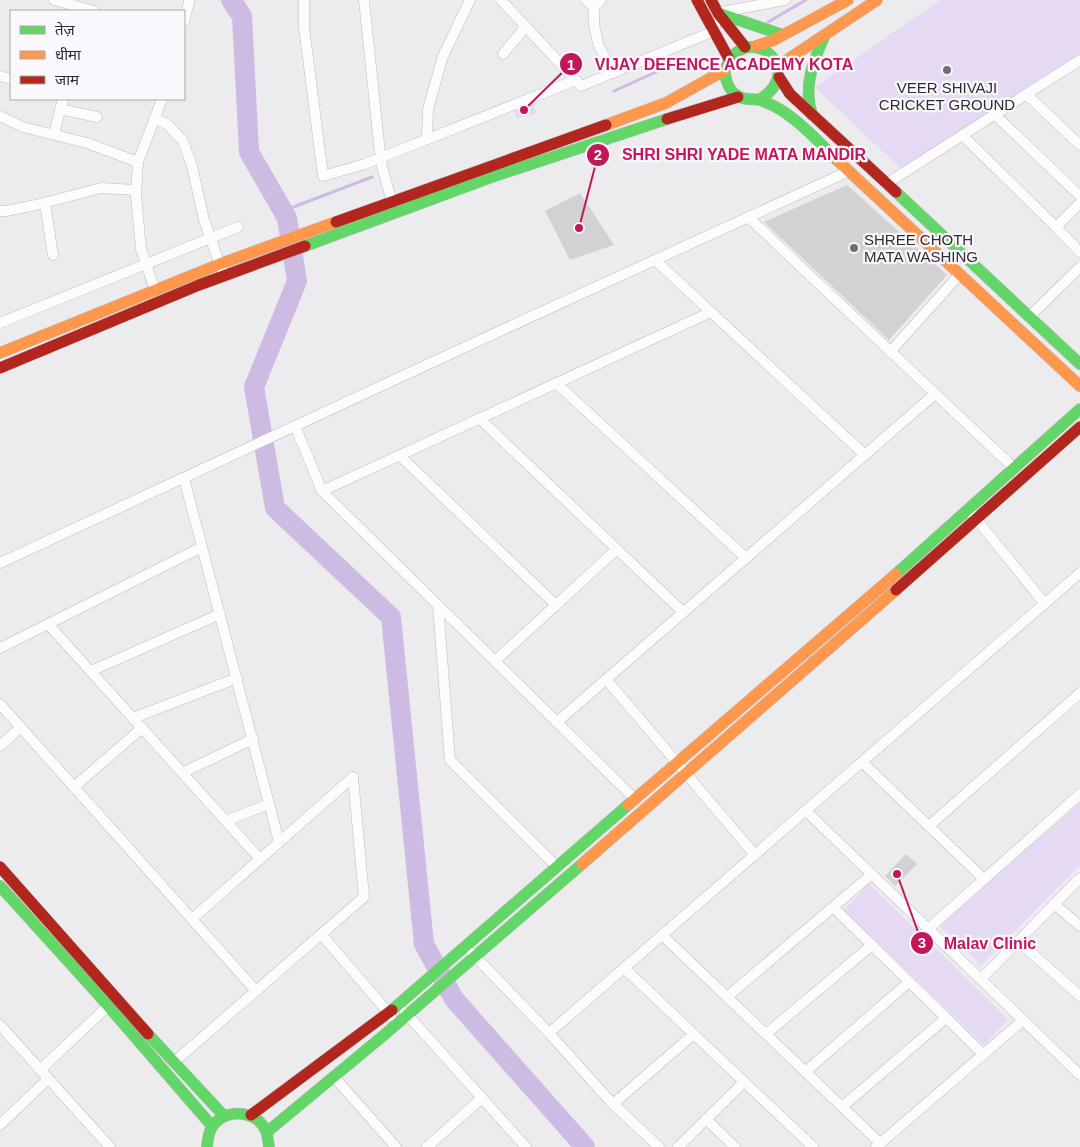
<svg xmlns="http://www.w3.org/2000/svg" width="1080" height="1147" font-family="Arial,'Noto Sans Devanagari',sans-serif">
<rect width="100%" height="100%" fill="#ecebee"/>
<g fill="#e5d9f4">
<polygon points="940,0 1080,0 1080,53 901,169 815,87"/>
<polygon points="532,102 537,114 517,118 512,105"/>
<polygon points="1080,802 1080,865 981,965 940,926"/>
<polygon points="869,884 1008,1019 984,1045 844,910"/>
</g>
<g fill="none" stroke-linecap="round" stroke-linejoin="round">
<g stroke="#cebbe4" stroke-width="3">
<polyline points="768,22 806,0"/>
<polyline points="614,91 683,60"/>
<polyline points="283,211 372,177"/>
</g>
<polyline stroke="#cebbe4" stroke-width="20" points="231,0 242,16 249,152 287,218 297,281 254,387 275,508 391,617 424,944 454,999 585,1147"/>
</g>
<g fill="#d2d2d4">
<polygon points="847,185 947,275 889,340 764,222"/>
<polygon points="580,193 614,245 570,260 545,211"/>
<polygon points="906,854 917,864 895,886 885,876"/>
</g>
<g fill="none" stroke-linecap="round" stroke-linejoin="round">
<g stroke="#bebdbf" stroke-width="11">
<g id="street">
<polyline points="54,0 94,11"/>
<polyline points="304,0 304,27 323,176 365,164 576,80"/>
<polyline points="364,0 381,163 392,202"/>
<polyline points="501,0 581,86 714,31 715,26"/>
<polyline points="586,0 594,8"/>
<polyline points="601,0 594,8 594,24 598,44 613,73"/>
<polyline points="722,12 785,0"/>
<polyline points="184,22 189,2"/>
<polyline points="503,54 526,26"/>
<polyline points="0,76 11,79"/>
<polyline points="1026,94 1080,145"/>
<polyline points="60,109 97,117"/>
<polyline points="994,114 1080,196"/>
<polyline points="0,116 23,127 87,143 138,162"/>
<polyline points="155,118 168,125 183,141 192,166 204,220 222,270"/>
<polyline points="54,134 63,99"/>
<polyline points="962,135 1056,227 1080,203"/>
<polyline points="427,139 428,109 443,56 470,0"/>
<polyline points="886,184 1080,60"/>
<polyline points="45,203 53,255"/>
<polyline points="0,211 6,211 36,205 101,188 136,190"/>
<polyline points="748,217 1014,468"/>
<polyline points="1056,227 1080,252"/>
<polyline points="655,260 865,455"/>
<polyline points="155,290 141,249 136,196 138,162 162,99"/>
<polyline points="1029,317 1080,267"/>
<polyline points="0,323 238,227"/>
<polyline points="890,352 960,274"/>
<polyline points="556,383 746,558"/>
<polyline points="479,418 683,612"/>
<polyline points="295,426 322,491 635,799"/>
<polyline points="399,455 556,605"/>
<polyline points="184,478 279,842"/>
<polyline points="322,491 711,312"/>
<polyline points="973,515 1045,604"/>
<polyline points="0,563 476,342 849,171"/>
<polyline points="438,605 450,760 557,867"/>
<polyline points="48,624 260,859"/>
<polyline points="0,648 202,547"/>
<polyline points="495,661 617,549"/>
<polyline points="91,671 220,614"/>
<polyline points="606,679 755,855"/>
<polyline points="0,704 256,991"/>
<polyline points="133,718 237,678"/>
<polyline points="557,722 935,394"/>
<polyline points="0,746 21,727"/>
<polyline points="862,762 984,879"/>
<polyline points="182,773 253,739"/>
<polyline points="74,787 142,728"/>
<polyline points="806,811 1080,1075"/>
<polyline points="226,821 269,804"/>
<polyline points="929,826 1080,693"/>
<polyline points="1054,904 1080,926"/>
<polyline points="833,907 983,1054"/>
<polyline points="192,919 353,777"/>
<polyline points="928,929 1080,794"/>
<polyline points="322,935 391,1016"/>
<polyline points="662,935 880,1143"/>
<polyline points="1018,941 1080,996"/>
<polyline points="472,953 549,1033 610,1101 659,1147"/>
<polyline points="624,968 813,1147"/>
<polyline points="981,979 1080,878"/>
<polyline points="727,997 872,874"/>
<polyline points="405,1012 526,1147"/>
<polyline points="0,1025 110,1147"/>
<polyline points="549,1033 1080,573"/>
<polyline points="766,1034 872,945"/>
<polyline points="174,1062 364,897 353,777"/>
<polyline points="40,1070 108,1006"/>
<polyline points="805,1072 909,982"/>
<polyline points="335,1078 396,1147"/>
<polyline points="613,1104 694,1034"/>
<polyline points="842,1107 946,1018"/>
<polyline points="706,1119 735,1147"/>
<polyline points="0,1125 48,1079"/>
<polyline points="427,1147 482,1098"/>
<polyline points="678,1147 744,1082"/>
<polyline points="876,1147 1023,1020"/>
</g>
</g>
<g stroke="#bebdbf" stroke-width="12">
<g id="fast">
<polyline points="718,13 783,35"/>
<path d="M759,100C805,72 757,27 732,57C728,62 725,67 725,74C726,82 730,92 738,96C745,101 753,98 760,100C765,102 770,104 774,106C796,117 821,144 838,161"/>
<path d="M812,115C803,86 813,61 825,35"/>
<polyline points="896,192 1080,364"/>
<polyline points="305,246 489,178 667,119"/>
<polyline points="896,574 1080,409"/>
<polyline points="0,886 96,992 212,1126"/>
<polyline points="392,1010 628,805"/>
<polyline points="148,1034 224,1116"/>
<polyline points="267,1132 384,1035 582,864"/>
<path d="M207,1147C208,1138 209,1128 216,1122C231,1108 258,1112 266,1131C268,1136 268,1142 269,1147"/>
</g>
</g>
<g stroke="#bebdbf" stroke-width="12">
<g id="slow">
<polyline points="756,46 774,40 848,0"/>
<polyline points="778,66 877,0"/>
<polyline points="606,125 666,103 725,70"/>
<polyline points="838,161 1080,386"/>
<polyline points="0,353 220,264 336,222"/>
<polyline points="628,805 896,574"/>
<polyline points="582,864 896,590"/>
</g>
</g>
<g stroke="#bebdbf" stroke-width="12">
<g id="jam">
<polyline points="697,0 729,59"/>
<polyline points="711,0 718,13 745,47"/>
<polyline points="779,77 790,94 896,192"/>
<polyline points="667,119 738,97"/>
<polyline points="336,222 606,125"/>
<polyline points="0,368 199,285 305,246"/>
<polyline points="896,590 1080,427"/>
<polyline points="0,867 148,1034"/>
<polyline points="251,1115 392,1010"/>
</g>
</g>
<use href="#street" stroke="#fcfcfc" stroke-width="10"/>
<use href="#fast" stroke="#63d668" stroke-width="11"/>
<use href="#slow" stroke="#ff974d" stroke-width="11"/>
<use href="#jam" stroke="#b3261e" stroke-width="11"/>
</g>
<g fill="#707072" stroke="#faf8fc" stroke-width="2">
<circle cx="947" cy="70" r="5"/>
<circle cx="854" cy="248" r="5"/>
</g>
<g text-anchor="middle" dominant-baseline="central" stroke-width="4.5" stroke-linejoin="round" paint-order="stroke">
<g font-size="15" fill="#2e2d2f" stroke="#faf8fc">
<text x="947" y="87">VEER SHIVAJI<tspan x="947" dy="17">CRICKET GROUND</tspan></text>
<text x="864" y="239" text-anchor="start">SHREE CHOTH<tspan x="864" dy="17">MATA WASHING</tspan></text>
</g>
</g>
<path fill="none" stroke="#c2185b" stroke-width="2" d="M524 110L571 64M579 228L598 155M897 874L922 943"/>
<g fill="#c2185b" stroke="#faf8fc" stroke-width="2">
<circle cx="524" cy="110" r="5"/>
<circle cx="579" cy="228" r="5"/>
<circle cx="897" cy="874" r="5"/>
<circle cx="571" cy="64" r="12"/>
<circle cx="598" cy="155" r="12"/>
<circle cx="922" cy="943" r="12"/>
</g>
<g font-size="15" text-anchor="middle" font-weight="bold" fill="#fff">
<text x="571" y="70">1</text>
<text x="598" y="160">2</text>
<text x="922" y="948">3</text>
</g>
<g font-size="16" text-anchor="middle" font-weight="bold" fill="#c2185b" stroke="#faf8fc" stroke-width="4.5" stroke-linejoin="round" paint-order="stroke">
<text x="724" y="70">VIJAY DEFENCE ACADEMY KOTA</text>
<text x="744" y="160">SHRI SHRI YADE MATA MANDIR</text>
<text x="990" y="949">Malav Clinic</text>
</g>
<rect x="10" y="10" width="175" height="90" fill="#faf8fc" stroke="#a8a7aa"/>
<rect x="20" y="26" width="25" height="8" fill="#63d668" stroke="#a8a7aa"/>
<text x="55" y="35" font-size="15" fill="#2e2d2f">तेज़</text>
<rect x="20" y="51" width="25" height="8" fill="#ff974d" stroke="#a8a7aa"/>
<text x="55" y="60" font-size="15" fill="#2e2d2f">धीमा</text>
<rect x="20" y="76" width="25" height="8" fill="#b3261e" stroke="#a8a7aa"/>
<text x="55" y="85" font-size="15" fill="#2e2d2f">जाम</text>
</svg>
